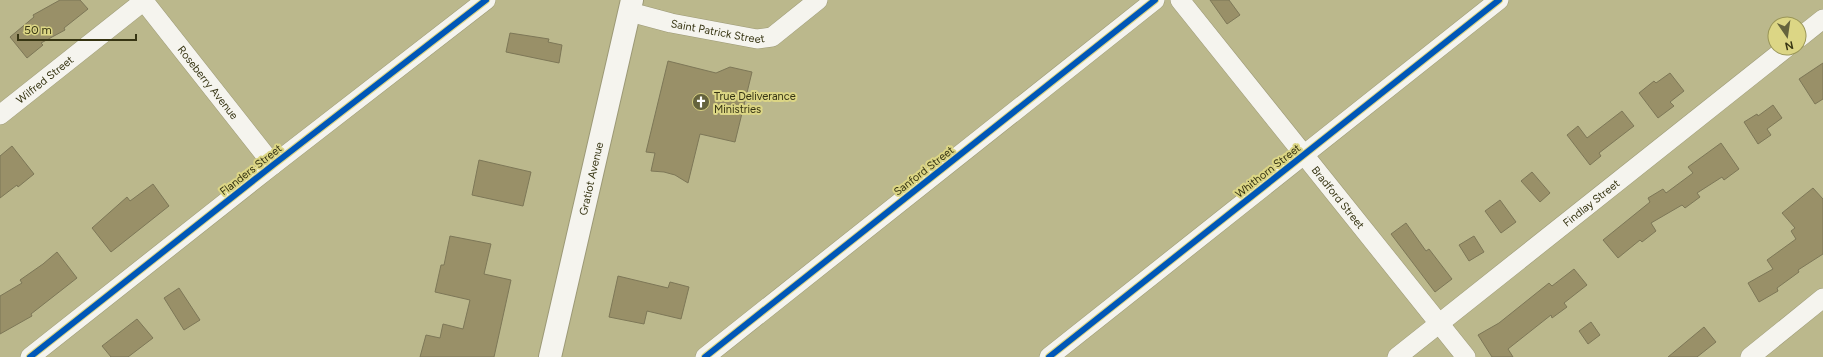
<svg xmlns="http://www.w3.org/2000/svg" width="1823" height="357" font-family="Figtree,sans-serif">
<rect width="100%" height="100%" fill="#bbb88c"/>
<g fill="#999068" stroke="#7d7757">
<polygon points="60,0 80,0 88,9 64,28 65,30 41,43 43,45 27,58 10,37 34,17 33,15"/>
<polygon points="1210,0 1229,0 1240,15 1227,24"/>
<polygon points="510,33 549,39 548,42 562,45 559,63 506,52"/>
<polygon points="668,61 716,73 730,67 752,72 735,142 700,134 688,183 675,175 664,172 651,171 655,153 646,152"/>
<polygon points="1823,63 1823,99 1815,104 1799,79"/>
<polygon points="1670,73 1684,91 1670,102 1674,106 1658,118 1639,93 1654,81 1656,83"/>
<polygon points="1773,105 1782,118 1767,129 1771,135 1758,144 1744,122 1757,114 1758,116"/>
<polygon points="1622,111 1634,126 1599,153 1601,156 1590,165 1567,135 1578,126 1587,138"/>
<polygon points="1721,143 1739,169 1724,180 1722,177 1697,193 1700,197 1685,208 1682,205 1651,223 1656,231 1642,242 1640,240 1618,258 1603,240 1650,202 1648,198 1663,189 1666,193 1693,173 1688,167"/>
<polygon points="12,146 34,174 18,187 17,185 0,198 0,156"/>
<polygon points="479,160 531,172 523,206 472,195"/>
<polygon points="1532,172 1550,193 1540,202 1521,181"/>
<polygon points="153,184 169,206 111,252 92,228 127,197 130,201"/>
<polygon points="1813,188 1823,199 1823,254 1798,270 1799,272 1777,288 1778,291 1759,302 1748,283 1773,269 1767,260 1796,239 1791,231 1795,228 1782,213"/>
<polygon points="1500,200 1516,222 1501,233 1485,211"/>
<polygon points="1406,223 1426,251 1429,249 1452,279 1435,292 1391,234"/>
<polygon points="450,236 491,244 484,274 511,280 494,357 420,357 426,335 440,338 443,324 463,329 470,300 435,292 441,265 444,265"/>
<polygon points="1474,236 1484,252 1469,261 1459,245"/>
<polygon points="57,252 77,278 31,314 32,316 0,334 0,296 22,283 20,280 43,264"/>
<polygon points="1574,269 1587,285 1564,303 1567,307 1552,318 1551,315 1508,349 1513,357 1492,357 1478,335 1499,323 1549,283 1552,286"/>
<polygon points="618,276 668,288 670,282 689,287 681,319 647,311 644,324 609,317"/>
<polygon points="179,288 200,320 184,330 164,298"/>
<polygon points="137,319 153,338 128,357 111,357 102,346"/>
<polygon points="1591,322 1600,335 1588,344 1579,331"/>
<polygon points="1704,327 1716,342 1697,357 1668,357"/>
</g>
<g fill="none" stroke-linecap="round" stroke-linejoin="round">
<g stroke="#9c9976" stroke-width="20">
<g id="minor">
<path id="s1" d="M143,0L273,165"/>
<path id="s2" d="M1180,0L1466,357"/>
<path id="s3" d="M630,12L671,23L757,39L772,37L818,0"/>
<polyline points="1799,38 1823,19"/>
<path id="s4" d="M0,115L145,0"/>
<polyline points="30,357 273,165 486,0"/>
<polyline points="705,357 1155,0"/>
<polyline points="1049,357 1499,0"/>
<path id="s5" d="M1397,357L1786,48"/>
<polyline points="1750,357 1823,298"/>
</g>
</g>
<g stroke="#9c9976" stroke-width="24">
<g id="primary">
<path id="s6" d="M550,357L632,0"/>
</g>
</g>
<use href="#minor" stroke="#f5f4ee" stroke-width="19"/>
<use href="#primary" stroke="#f5f4ee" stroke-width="22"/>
<g stroke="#dcd685" stroke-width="8">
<g id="cycleway">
<polyline points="30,357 273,165 486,0"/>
<polyline points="705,357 1155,0"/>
<polyline points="1049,357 1499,0"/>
</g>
</g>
<use href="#cycleway" stroke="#0057b8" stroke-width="6"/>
</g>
<defs>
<g id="church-disc" transform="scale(0.9)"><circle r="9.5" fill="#65633d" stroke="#dcd685"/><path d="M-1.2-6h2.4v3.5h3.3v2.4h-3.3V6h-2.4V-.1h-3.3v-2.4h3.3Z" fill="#fff"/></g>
</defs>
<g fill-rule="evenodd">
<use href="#church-disc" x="701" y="102"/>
</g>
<g text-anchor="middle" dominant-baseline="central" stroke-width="4" stroke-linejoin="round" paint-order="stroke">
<g font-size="11" fill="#373513" stroke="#dcd685">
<text stroke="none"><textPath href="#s3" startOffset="90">Saint Patrick Street</textPath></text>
<text stroke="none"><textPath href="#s4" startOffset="57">Wilfred Street</textPath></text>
<text stroke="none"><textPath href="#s1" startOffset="105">Roseberry Avenue</textPath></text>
<text transform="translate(251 170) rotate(-38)">Flanders Street</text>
<text transform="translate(924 171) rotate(-38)">Sanford Street</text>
<text transform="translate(1268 171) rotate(-38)">Whithorn Street</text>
<text stroke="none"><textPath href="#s6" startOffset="183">Gratiot Avenue</textPath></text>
<text stroke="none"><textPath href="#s2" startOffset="253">Bradford Street</textPath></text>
<text stroke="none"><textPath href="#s5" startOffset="248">Findlay Street</textPath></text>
</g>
<g font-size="11" fill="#373513" stroke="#dcd685" text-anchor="start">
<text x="714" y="96">True Deliverance<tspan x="714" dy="13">Ministries</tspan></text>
</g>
</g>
<g transform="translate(1787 36) rotate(167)"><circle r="19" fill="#dcd685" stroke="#9a9657"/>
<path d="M0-3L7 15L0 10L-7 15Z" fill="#65633d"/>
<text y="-6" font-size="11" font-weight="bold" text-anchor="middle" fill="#373513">N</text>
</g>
<path d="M18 34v6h118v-6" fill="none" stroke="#373513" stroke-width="2"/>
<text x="24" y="34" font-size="12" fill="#373513" stroke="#dcd685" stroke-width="3" paint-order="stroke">50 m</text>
</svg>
